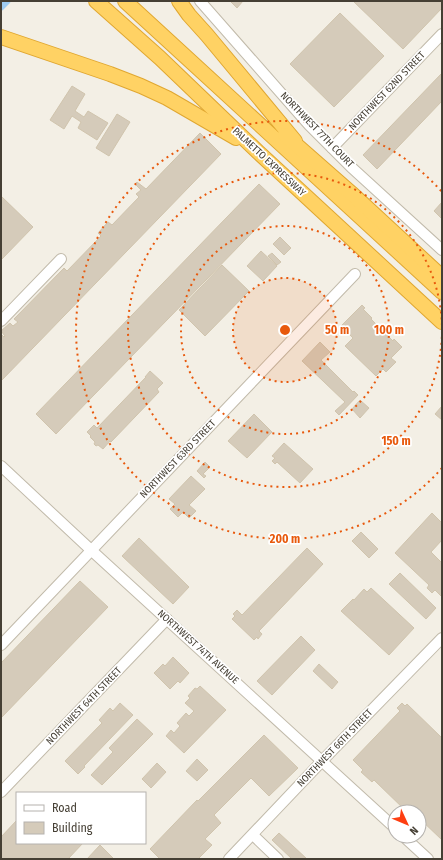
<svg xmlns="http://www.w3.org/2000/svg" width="443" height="860" font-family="'Fira Sans Condensed',sans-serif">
<rect width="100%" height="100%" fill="#f3efe5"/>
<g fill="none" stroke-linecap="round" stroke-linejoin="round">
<polyline stroke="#9fccf1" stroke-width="7" points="1,7 7,1"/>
</g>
<g fill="#d5cbba" stroke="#d0c4ad">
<polygon points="230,1 243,1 237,8"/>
<polygon points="353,1 442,1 442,8 403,49"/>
<polygon points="340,13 384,56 334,107 290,64"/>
<polygon points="442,73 442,101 377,169 363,155"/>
<polygon points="72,86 85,94 75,111 84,117 88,111 108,123 97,140 78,128 81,122 72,116 64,129 50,120"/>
<polygon points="117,114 130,122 109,156 96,148"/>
<polygon points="200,133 221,154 1,381 1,334 4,337 5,336 1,331 10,323 13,326 18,322 14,319 64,268 67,271 101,236 98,233 108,222 112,225 139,197 136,194 141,190 135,184 137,182 146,189"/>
<polygon points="259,184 280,204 56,434 36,414"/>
<polygon points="1,196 33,227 1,260"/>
<polygon points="442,202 442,219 434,211"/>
<polygon points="280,237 291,248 284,255 273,244"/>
<polygon points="261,251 277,266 263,281 247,266"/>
<polygon points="272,253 281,262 277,265 268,256"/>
<polygon points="222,265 249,291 205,336 179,310"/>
<polygon points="362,305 365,308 363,309 372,318 371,319 393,341 394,339 402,347 391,358 396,362 386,372 383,369 376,376 345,346 353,338 341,326"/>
<polygon points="320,342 330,352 321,360 353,392 354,391 358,395 339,415 335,411 345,402 302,361"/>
<polygon points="150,371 163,383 157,389 159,392 111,442 110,441 103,449 98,445 96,446 94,444 95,442 90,437 91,436 87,432 94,425 97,428 146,377 145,377"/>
<polygon points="360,400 369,408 360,418 352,409"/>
<polygon points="442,406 442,420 435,414"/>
<polygon points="254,414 272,432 247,458 228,441"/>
<polygon points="284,443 313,469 300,483 277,462 275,464 272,461 275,458 272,456"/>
<polygon points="205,462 210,467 203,474 206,476 204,478 197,471"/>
<polygon points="191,476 205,489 189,505 196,511 189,518 183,512 178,517 170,509 175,504 169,499"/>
<polygon points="432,513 442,523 442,540 431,552 442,563 442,597 435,590 432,593 427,588 429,585 395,553"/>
<polygon points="361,532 378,549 369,558 352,541"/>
<polygon points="139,538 189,587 173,604 122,556"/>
<polygon points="307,548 323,564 259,631 262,634 258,639 257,637 254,640 232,619 235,616 233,614 237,610 242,615"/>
<polygon points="400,573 436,608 426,619 389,584"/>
<polygon points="80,581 108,607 1,718 1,663"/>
<polygon points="371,588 414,628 389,655 341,611 353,599 354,600 364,589 367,592"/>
<polygon points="301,636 315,650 272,695 257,681"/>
<polygon points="173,657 189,673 180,683 178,681 170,689 154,673 163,664 165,666"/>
<polygon points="319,664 338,682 332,689 313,671"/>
<polygon points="200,686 226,710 184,753 166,736 171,730 174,733 180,726 177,723 186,713 189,716 194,711 185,703 190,698 188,696 195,688 197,689"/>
<polygon points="120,703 133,715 84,766 85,767 78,774 65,761 102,723 99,720 110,708 113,711"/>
<polygon points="402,703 405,706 407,704 442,738 442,840 419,818 419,812 407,812 374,780 372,782 361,772 363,770 353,760 400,711 397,708"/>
<polygon points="137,719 153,734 102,785 91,775 113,752 109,748"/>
<polygon points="264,735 298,768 269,796 251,778 214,815 221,823 205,839 212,845 198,859 160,859 150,849 197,800 198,801"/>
<polygon points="197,759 208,770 197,781 186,771"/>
<polygon points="157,763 166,772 151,788 142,779"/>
<polygon points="17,820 17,843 83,843 68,859 1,859 1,837"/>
<polygon points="279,833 307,859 292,859 272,840"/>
<polygon points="100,845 114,859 87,859"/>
</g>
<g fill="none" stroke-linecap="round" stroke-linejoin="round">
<g stroke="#c1baaa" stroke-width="12">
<g id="minor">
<polyline points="200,1 309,125 351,167 442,250"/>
<polyline points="332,148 442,34"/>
<polyline points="1,321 61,259"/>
<polyline points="1,466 91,550 395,828"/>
<polyline points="1,645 355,274"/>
<polyline points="1,792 167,619"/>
<polyline points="253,835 278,859"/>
<polyline points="403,836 428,859"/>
<polyline points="229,859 322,761 442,638"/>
</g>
</g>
<g stroke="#e0a731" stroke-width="16">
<g id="highway">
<polyline points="96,1 160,58 258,152 442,322"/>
<polyline points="125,1 442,292"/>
<polyline points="179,1 189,15 207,35 295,141"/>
<polyline points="1,37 110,74 141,86 167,98 236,138"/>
<polyline points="285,135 351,193 442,277"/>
</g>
</g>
<use href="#minor" stroke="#fff" stroke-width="10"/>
<use href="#highway" stroke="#ffd264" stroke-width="14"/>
</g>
<circle cx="285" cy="330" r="52" fill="#e8590c" fill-opacity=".12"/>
<g fill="none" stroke="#e8590c" stroke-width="2" stroke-dasharray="2 4">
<circle cx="285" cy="330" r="52"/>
<circle cx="285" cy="330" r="104"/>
<path d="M442 331A157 157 0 1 1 442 329"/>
<path d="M442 468A209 209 0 1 1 442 192"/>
</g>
<g text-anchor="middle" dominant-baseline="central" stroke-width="3.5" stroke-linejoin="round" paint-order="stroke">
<g font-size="10" fill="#453f34" stroke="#fff">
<text transform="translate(387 91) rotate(-46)">NORTHWEST 62ND STREET</text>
<text transform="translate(317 130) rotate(46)">NORTHWEST 77TH COURT</text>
<text transform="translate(269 162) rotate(43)">PALMETTO EXPRESSWAY</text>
<text transform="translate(178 459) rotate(-46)">NORTHWEST 63RD STREET</text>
<text transform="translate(198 647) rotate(42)">NORTHWEST 74TH AVENUE</text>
<text transform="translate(84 706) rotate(-46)">NORTHWEST 64TH STREET</text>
<text transform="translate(335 748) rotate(-46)">NORTHWEST 66TH STREET</text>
</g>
</g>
<circle cx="285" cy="330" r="6" fill="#e8590c" stroke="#fff" stroke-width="2"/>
<g font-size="12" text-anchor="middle" font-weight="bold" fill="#e8590c" stroke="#fff" stroke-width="3.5" stroke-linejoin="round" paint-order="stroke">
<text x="337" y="334">50 m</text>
<text x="389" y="334">100 m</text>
<text x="396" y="445">150 m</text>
<text x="285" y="543">200 m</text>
</g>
<rect width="443" height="860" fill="none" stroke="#453f34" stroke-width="4"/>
<rect x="16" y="792" width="130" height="52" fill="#ffffff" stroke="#b5b2ae"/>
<rect x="24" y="805" width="20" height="6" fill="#ffffff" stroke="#b5b2ae"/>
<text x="52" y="812" font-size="12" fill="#453f34">Road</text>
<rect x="24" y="822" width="20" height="12" fill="#d5cbba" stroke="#b5b2ae"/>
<text x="52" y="832" font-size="12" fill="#453f34">Building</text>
<g transform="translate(407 824) rotate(134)"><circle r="19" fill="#ffffff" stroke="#b5b2ae"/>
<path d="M0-3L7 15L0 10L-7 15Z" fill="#fe3e11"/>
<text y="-6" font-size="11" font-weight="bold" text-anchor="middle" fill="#453f34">N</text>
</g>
</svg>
